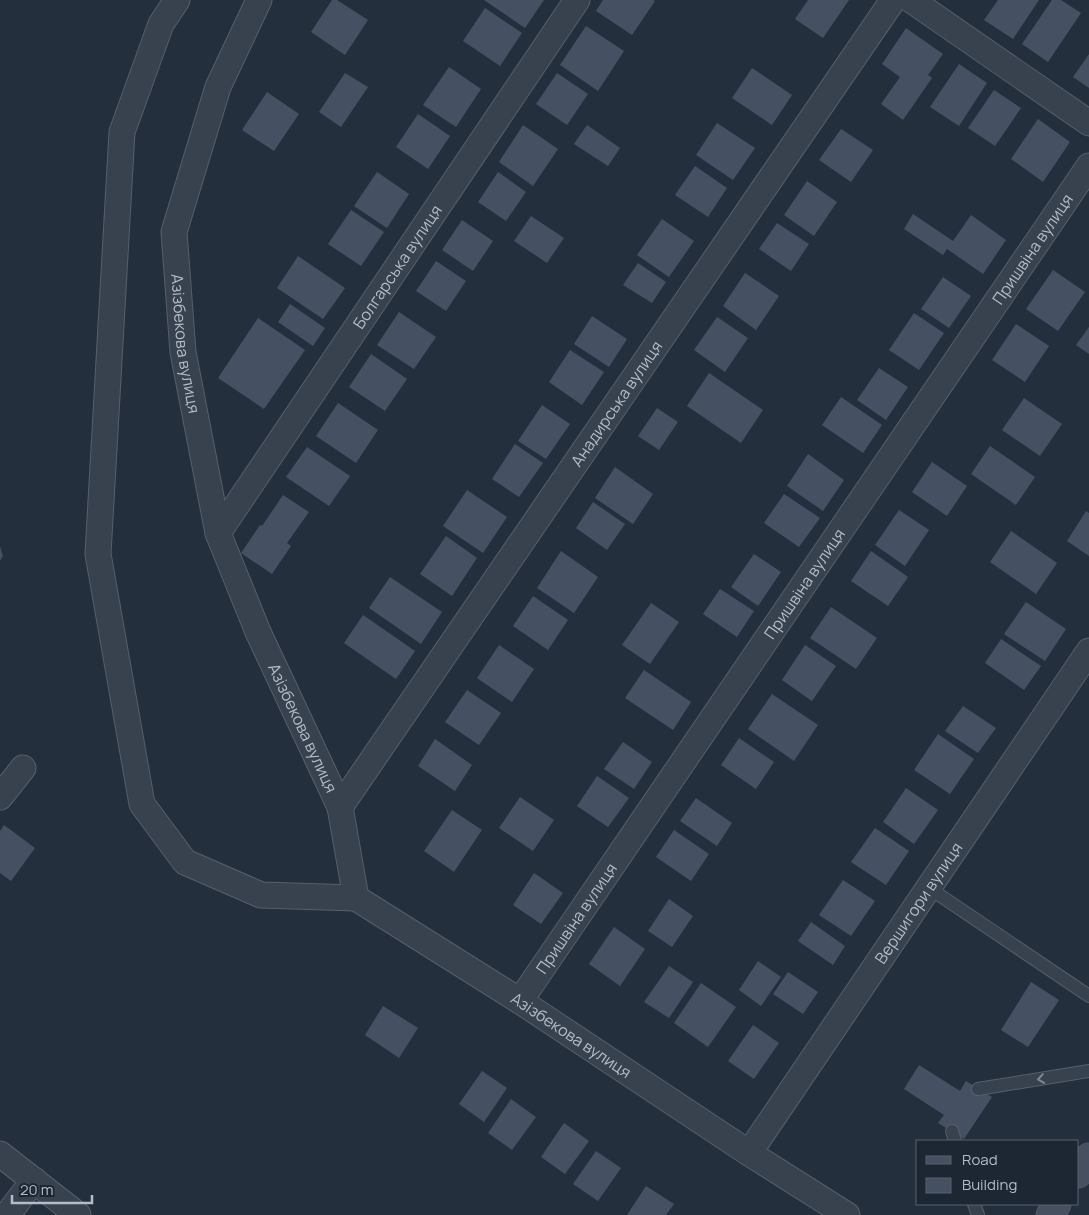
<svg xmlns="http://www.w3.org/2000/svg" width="1089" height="1215" font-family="Manrope,sans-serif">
<rect width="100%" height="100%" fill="#242f3e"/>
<g fill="#455162">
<polygon points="332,0 337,0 368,20 345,55 311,32"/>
<polygon points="484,0 544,0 525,28"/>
<polygon points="603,0 653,0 655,1 632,35 596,11"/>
<polygon points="808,0 849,0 823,38 795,19"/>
<polygon points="998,0 1039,0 1013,39 984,20"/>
<polygon points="1052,0 1061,0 1081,13 1048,62 1022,44"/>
<polygon points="485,8 522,33 500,66 463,41"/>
<polygon points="586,26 624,51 598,91 560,65"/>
<polygon points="906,28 943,54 928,75 932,78 903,120 881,104 900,77 882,64"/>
<polygon points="1089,54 1089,88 1073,77"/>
<polygon points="959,64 987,83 959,126 930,107"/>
<polygon points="449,67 481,89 456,127 423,105"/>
<polygon points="752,68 792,95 772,125 732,98"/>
<polygon points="345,73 368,87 341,127 319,112"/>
<polygon points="557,73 588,94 567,125 536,104"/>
<polygon points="994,90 1021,108 995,146 968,128"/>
<polygon points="267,92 299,114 274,151 242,130"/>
<polygon points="418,114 450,136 428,169 396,147"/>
<polygon points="1038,119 1070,142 1043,182 1011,159"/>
<polygon points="717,123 755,148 733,180 696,155"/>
<polygon points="523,125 558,149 533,186 499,162"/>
<polygon points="587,125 620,148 608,166 574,144"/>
<polygon points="841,129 873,150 851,182 819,160"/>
<polygon points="695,166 727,188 708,217 675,195"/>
<polygon points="377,172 409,194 387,228 354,206"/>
<polygon points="498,172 526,192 506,221 478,202"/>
<polygon points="807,181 837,202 814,236 784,215"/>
<polygon points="351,210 384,232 361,266 328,244"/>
<polygon points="913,214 953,241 971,215 1006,240 983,274 947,249 943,255 904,229"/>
<polygon points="531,216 564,238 547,263 514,241"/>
<polygon points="662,219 694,241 669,277 637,255"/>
<polygon points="462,220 493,241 473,271 442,250"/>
<polygon points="777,223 809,244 791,271 759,249"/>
<polygon points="298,256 345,288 323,319 277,288"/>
<polygon points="436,261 466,281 446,311 416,291"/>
<polygon points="638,263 666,282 652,303 623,285"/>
<polygon points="1053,270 1085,292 1058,331 1026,309"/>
<polygon points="745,273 779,296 756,330 723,306"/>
<polygon points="943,277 971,296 949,328 921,309"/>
<polygon points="290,304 325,328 313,346 278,322"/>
<polygon points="399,312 436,337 414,369 377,345"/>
<polygon points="914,313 944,333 919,370 889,350"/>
<polygon points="592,316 627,339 609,367 574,344"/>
<polygon points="717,317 748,338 725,372 694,350"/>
<polygon points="258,318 305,350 264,409 218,378"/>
<polygon points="1016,324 1049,346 1025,382 992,360"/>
<polygon points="1089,327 1089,354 1076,345"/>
<polygon points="570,350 604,372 582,405 549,382"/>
<polygon points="371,354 407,379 385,411 349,387"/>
<polygon points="879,368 908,387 886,420 857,400"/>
<polygon points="709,373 763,410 741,443 687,406"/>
<polygon points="841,397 882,425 863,453 822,425"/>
<polygon points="1024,398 1062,424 1040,456 1002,430"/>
<polygon points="338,403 378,430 356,463 316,436"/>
<polygon points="542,405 570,424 546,459 518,441"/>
<polygon points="657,408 678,422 659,450 638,436"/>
<polygon points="515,444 543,463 519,497 492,479"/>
<polygon points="990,446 1035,477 1016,505 971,474"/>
<polygon points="307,447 350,476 329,506 286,477"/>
<polygon points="808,454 844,480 823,511 787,486"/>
<polygon points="932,462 967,486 947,516 912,492"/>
<polygon points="615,467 653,494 633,524 595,498"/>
<polygon points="467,490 507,517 483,553 443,526"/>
<polygon points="784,494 820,518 799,547 764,523"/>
<polygon points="283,495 309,512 287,543 291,546 272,574 241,553 260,525 262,526"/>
<polygon points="593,502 625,524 607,550 576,528"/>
<polygon points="899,510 929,530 905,566 875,545"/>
<polygon points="1086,511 1089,513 1089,556 1067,541"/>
<polygon points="1011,531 1057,563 1036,594 990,562"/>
<polygon points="446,536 477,558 452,596 420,574"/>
<polygon points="0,546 3,556 0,561"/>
<polygon points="561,551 598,577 574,613 537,588"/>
<polygon points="871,551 908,577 888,606 851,581"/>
<polygon points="754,554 781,572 758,606 731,587"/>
<polygon points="390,577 442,612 421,644 369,608"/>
<polygon points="720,589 754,611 737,637 703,614"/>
<polygon points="533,596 568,620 548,650 513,626"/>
<polygon points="1026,602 1066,629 1045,661 1004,634"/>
<polygon points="651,603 679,622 650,664 622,645"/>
<polygon points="831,607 877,638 856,669 810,638"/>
<polygon points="363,615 415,651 396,679 344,643"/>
<polygon points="1001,639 1041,666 1024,690 985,663"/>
<polygon points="499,645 534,669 512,702 477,678"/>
<polygon points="805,645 836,666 812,701 782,680"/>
<polygon points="644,670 691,702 673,730 625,698"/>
<polygon points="467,690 501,713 479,745 445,722"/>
<polygon points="772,694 818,725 794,761 748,729"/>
<polygon points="963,706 996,728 978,753 945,731"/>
<polygon points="938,734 974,759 950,794 914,770"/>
<polygon points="739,738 774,762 756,789 721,765"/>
<polygon points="435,739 472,765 455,791 418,766"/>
<polygon points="623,742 652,762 634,789 604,769"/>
<polygon points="597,776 629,798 608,827 577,806"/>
<polygon points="906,788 938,810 914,844 883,822"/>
<polygon points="520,797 554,820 533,851 499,828"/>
<polygon points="696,798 732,823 717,846 680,821"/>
<polygon points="452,810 482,830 454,872 424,851"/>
<polygon points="4,825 35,848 11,881 0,873 0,831"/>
<polygon points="875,828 909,851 886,885 851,862"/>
<polygon points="674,830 709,854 691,881 656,857"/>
<polygon points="534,873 563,893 541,924 513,905"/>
<polygon points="843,880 875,901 851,936 819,915"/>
<polygon points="669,899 693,916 672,947 648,931"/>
<polygon points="811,922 845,946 833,965 798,941"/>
<polygon points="614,927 645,949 620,986 589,964"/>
<polygon points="758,961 781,977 761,1006 739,990"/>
<polygon points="669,966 693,982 669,1018 644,1002"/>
<polygon points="788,972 818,992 803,1014 773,994"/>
<polygon points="1031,982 1059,1000 1028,1047 1001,1030"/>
<polygon points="701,983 736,1007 708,1047 674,1023"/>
<polygon points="383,1006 418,1028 399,1058 365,1035"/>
<polygon points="753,1025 779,1043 754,1079 728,1061"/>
<polygon points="919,1065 960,1091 966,1081 992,1097 964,1139 938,1123 944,1115 904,1089"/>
<polygon points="482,1071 507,1088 484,1122 459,1104"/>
<polygon points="511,1099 536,1117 512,1150 488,1133"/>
<polygon points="564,1123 589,1141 565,1174 541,1157"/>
<polygon points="596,1151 621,1168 598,1201 573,1184"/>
<polygon points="646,1186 674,1204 666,1215 627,1215"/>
</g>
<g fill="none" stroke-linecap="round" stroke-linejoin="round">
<g stroke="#565f6c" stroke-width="14">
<g id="lane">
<polyline points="929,888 1089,996"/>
<polyline points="978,1089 1089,1071"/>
<polyline points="952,1131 955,1141"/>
<polyline points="974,1204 978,1215"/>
</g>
</g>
<g stroke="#565f6c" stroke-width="27">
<g id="street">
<polyline points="177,0 161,24 122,132 98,554 142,804 185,862 261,895 356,898"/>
<path id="s1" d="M259,0L218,87L174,232L183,352L218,533L258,632L340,807L356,898L520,1001L749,1153L847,1215"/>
<polyline points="911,0 1089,123"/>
<path id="s2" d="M218,533L577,0"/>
<polyline points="0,797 23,768"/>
<path id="s3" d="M340,807L893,0"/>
<path id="s4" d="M520,1001L1089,166"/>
<path id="s5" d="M749,1153L1089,651"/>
<polyline points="0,1154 78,1215"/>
<polyline points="7,1215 34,1180"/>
</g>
</g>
<g stroke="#565f6c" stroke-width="29">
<g id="secondary">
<polyline points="1078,1174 1089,1157"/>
<polyline points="1050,1215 1057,1204"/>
</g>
</g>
<use href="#lane" stroke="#38414e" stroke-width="12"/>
<use href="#street" stroke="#38414e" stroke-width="25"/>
<use href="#secondary" stroke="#465061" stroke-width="28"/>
</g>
<defs><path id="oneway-chevron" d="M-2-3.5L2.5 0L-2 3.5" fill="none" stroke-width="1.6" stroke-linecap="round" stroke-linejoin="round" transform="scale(1.25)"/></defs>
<use stroke="#7c8592" href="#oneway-chevron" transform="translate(1041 1079) rotate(171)"/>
<g text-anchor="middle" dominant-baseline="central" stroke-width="4" stroke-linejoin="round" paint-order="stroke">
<g font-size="16" fill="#b4bcc9" stroke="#1d2633">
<text stroke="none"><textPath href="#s4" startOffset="910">Пришвіна вулиця</textPath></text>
<text stroke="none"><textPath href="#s2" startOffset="321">Болгарська вулиця</textPath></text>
<text stroke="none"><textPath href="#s1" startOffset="360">Азізбекова вулиця</textPath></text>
<text stroke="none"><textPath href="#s3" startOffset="489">Анадирська вулиця</textPath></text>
<text stroke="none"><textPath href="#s4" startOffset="505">Пришвіна вулиця</textPath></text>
<text stroke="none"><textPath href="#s1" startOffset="765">Азізбекова вулиця</textPath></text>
<text stroke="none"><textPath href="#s5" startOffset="302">Вершигори вулиця</textPath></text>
<text stroke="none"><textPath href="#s4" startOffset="100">Пришвіна вулиця</textPath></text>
<text stroke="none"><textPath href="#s1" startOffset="1200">Азізбекова вулиця</textPath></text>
</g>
</g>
<rect x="916" y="1140" width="162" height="65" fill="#1d2633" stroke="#59626f"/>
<rect x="926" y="1156" width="25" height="8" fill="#465061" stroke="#59626f"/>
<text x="962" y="1165" font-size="15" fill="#b4bcc9">Road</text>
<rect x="926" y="1178" width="25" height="15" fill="#455162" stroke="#59626f"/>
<text x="962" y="1190" font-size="15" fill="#b4bcc9">Building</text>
<path d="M12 1195v8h80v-8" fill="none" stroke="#b4bcc9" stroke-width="2.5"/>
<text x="20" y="1195" font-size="15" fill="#b4bcc9" stroke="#1d2633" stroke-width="4" paint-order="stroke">20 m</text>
</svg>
